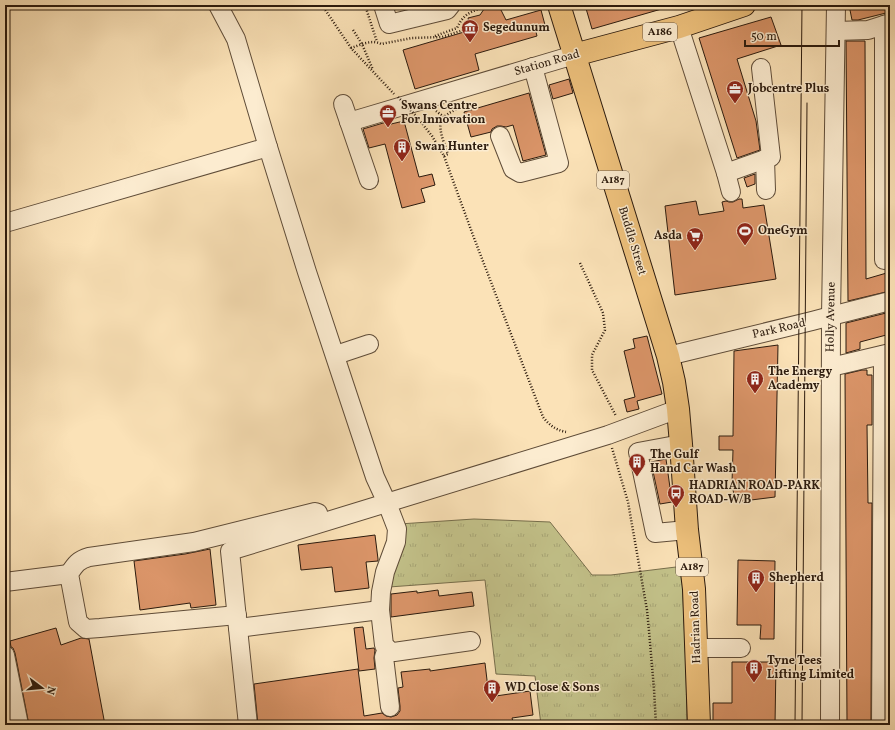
<svg xmlns="http://www.w3.org/2000/svg" width="895" height="730" font-family="Vollkorn,serif">
<defs>
<pattern id="grass-tufts" width="24" height="20" patternUnits="userSpaceOnUse"><rect width="24" height="20" fill="#c3c28a"/><path d="M3 7l-1-3M5 7V3M7 7l1-3M15 17l-1-3M17 17v-4M19 17l1-3" fill="none" stroke="#a8a676"/></pattern>
</defs>
<rect width="100%" height="100%" fill="#fbe2b7"/>
<filter id="stains"><feTurbulence type="fractalNoise" baseFrequency=".005" numOctaves="4"/><feColorMatrix values="0 0 0 0 .2 0 0 0 0 .09 0 0 0 0 .02 0 0 0 .5 -.17"/></filter>
<radialGradient id="worn" r=".72"><stop offset=".6" stop-color="#630" stop-opacity="0"/><stop offset="1" stop-color="#630" stop-opacity=".3"/></radialGradient>
<polygon fill="url(#grass-tufts)" stroke="#776e4c" points="474,519 550,522 592,575 611,575 676,567 682,575 686,665 687,725 541,725 535,676 496,674 485,580 389,587 399,524"/>
<g fill="#db9569" stroke="#2b1a0d">
<polygon points="585,5 665,5 665,8 592,29"/>
<polygon points="849,5 890,5 890,12 858,20 852,20"/>
<polygon points="492,6 497,7 501,10 506,20 541,10 545,25 535,28 537,36 475,54 479,70 415,89 403,50 471,30 468,18 480,15 484,9 487,7"/>
<polygon points="771,17 781,45 737,59 756,121 760,150 737,158 699,38"/>
<polygon points="846,41 865,41 866,279 890,272 890,291 848,301"/>
<polygon points="569,79 573,93 553,99 549,85"/>
<polygon points="529,93 546,155 523,161 513,125 506,127 501,126 497,126 492,129 491,132 471,137 464,112"/>
<polygon points="390,121 391,124 404,121 419,177 432,174 435,185 421,189 425,202 402,208 385,144 369,148 363,129"/>
<polygon points="755,174 755,184 747,187 744,178"/>
<polygon points="739,199 742,199 743,208 764,205 776,279 675,295 665,206 696,201 699,215 724,211 722,202 726,201 729,202 733,202"/>
<polygon points="890,312 890,334 860,342 860,349 846,353 846,323"/>
<polygon points="647,336 662,394 637,401 639,409 627,412 624,400 635,397 624,351 635,348 633,339"/>
<polygon points="778,345 775,497 735,502 732,483 733,450 719,450 719,436 733,436 734,351"/>
<polygon points="862,370 867,370 867,375 872,375 872,425 867,425 868,503 872,503 871,722 847,722 845,374"/>
<polygon points="666,459 672,502 660,504 651,462"/>
<polygon points="375,535 378,559 378,561 366,562 369,588 335,592 332,567 301,570 298,545"/>
<polygon points="210,549 216,605 191,608 190,603 140,610 134,561 185,554"/>
<polygon points="738,560 775,561 774,639 760,639 761,625 737,625"/>
<polygon points="438,590 439,596 472,592 474,606 391,617 391,594 417,591 417,593"/>
<polygon points="363,627 366,649 374,648 375,650 374,658 375,669 359,671 354,628"/>
<polygon points="56,628 61,645 81,638 89,639 105,725 29,725 15,653 13,648 11,647 10,641"/>
<polygon points="732,662 776,662 775,725 713,725 713,703 732,703"/>
<polygon points="485,663 489,697 530,691 533,715 512,718 514,725 258,725 254,684 358,669 364,716 382,713 386,716 391,717 397,715 400,711 400,706 398,688 403,687 401,672 430,669 430,671"/>
</g>
<g fill="none" stroke-linecap="round" stroke-linejoin="round">
<g stroke="#5f4c38" stroke-width="20">
<g id="minor">
<polyline points="218,5 236,39 268,147 307,272 375,477 387,503 397,529 396,542 385,572 381,592 380,610 384,645 390,651 394,652 471,641"/>
<polyline points="383,5 389,24 447,10 451,5"/>
<polyline points="679,27 726,173 771,157 761,68"/>
<polyline points="836,31 868,30 890,23"/>
<polyline points="343,104 369,180"/>
<polyline points="349,122 574,55"/>
<polyline points="500,136 513,169 520,173 559,163 533,67"/>
<polyline points="765,159 766,190"/>
<polyline points="726,173 731,192"/>
<polyline points="5,223 268,147"/>
<polyline points="884,260 884,25"/>
<polyline points="336,355 369,344"/>
<polyline points="668,356 812,321 831,316 890,301"/>
<polyline points="831,367 890,353"/>
<polyline points="681,444 638,452 655,533 687,530"/>
<polyline points="5,582 69,574"/>
<path d="M237,615L100,628L86,629L78,622L69,574C75,565 78,560 89,557L194,542L315,512L318,513L320,520"/>
<polyline points="238,628 380,610"/>
<polyline points="387,648 384,657 390,707"/>
<polyline points="697,648 741,648"/>
<polyline points="5,655 19,725"/>
<polyline points="248,725 230,551 608,435 678,409"/>
<polyline points="830,725 831,316 836,5"/>
<polyline points="881,725 883,355"/>
</g>
</g>
<g stroke="#2b1a0d" stroke-width="24">
<g id="major">
<polyline points="559,5 668,356 674,382 678,409 681,444 687,530 694,589 699,725"/>
<polyline points="574,55 679,27 744,5"/>
</g>
</g>
<g stroke="#2b1a0d" stroke-width="2.5" stroke-dasharray="1 2" stroke-linecap="butt">
<polyline points="322,5 351,48 394,94"/>
<polyline points="365,5 377,42"/>
<polyline points="353,30 362,44 373,70"/>
<path d="M435,36L457,28C465,10 477,10 494,5"/>
<path d="M351,48C360,45 372,39 381,44L412,38L442,37L470,28"/>
<polyline points="436,111 444,117"/>
<path d="M417,117L432,136L444,156L474,238L543,417C549,425 556,430 566,432"/>
<path d="M444,156L448,154C445,145 436,126 443,118C447,113 461,107 467,103"/>
<polyline points="580,263 603,313 605,330 592,355 592,370 616,416"/>
<polyline points="612,448 628,502 647,610 649,631 654,689 656,725"/>
</g>
<use href="#minor" stroke="#fcecd0" stroke-width="18"/>
<use href="#major" stroke="#eec17c" stroke-width="22"/>
<g stroke="#2b1a0d" stroke-width="1">
<polyline points="795,725 802,5"/>
<polyline points="802,725 807,103"/>
</g>
<polyline stroke="#2b1a0d" stroke-width="2.5" stroke-dasharray="1 2" stroke-linecap="butt" points="398,97 417,117"/>
</g>
<defs>
<g id="museum-pin" transform="scale(0.9)"><path d="M0 17L-7.5 6A9.5 9.5 0 1 1 7.5 6Z" fill="#8f2418" stroke="#fcecd0"/><path d="M0-6L6-3V-2H-6V-3ZM-5-1h2V3h-2ZM-1-1h2V3h-2ZM3-1h2V3H3ZM-6 4H6V6H-6Z" fill="#fff"/></g>
<g id="office-pin" transform="scale(0.9)"><path d="M0 17L-7.5 6A9.5 9.5 0 1 1 7.5 6Z" fill="#8f2418" stroke="#fcecd0"/><path d="M-6-3h4V-5.5h4V-3h4V5H-6ZM-1-4.5V-3h2v-1.5ZM-6 0V1H6V0Z" fill="#fff"/></g>
<g id="building-pin" transform="scale(0.9)"><path d="M0 17L-7.5 6A9.5 9.5 0 1 1 7.5 6Z" fill="#8f2418" stroke="#fcecd0"/><path d="M-4-6H4V6H1V3H-1V6H-4ZM-2.5-4.3h1.7v1.8h-1.7ZM.8-4.3h1.7v1.8H.8ZM-2.5-1h1.7V.8h-1.7ZM.8-1h1.7V.8H.8Z" fill="#fff"/></g>
<g id="stadium-pin" transform="scale(0.9)"><path d="M0 17L-7.5 6A9.5 9.5 0 1 1 7.5 6Z" fill="#8f2418" stroke="#fcecd0"/><path d="M0-5a6.5 5 0 1 0 0 10a6.5 5 0 1 0 0-10ZM-3.5-1.8h7v3.6h-7Z" fill="#fff"/></g>
<g id="supermarket-pin" transform="scale(0.9)"><path d="M0 17L-7.5 6A9.5 9.5 0 1 1 7.5 6Z" fill="#8f2418" stroke="#fcecd0"/><path d="M-6-5.5h2.5l.6 2H6L4.5 2H-2.5L-4.4-4H-6ZM-1.5 3.2a1.3 1.3 0 1 0 .1 0ZM3 3.2a1.3 1.3 0 1 0 .1 0Z" fill="#fff"/></g>
<g id="bus-pin" transform="scale(0.9)"><path d="M0 17L-7.5 6A9.5 9.5 0 1 1 7.5 6Z" fill="#8f2418" stroke="#fcecd0"/><path d="M-5-6H5V4H4V6H2V4H-2V6H-4V4H-5ZM-3.5-4V0h7V-4ZM-3.5 1.2v1.5H-2V1.2ZM2 1.2v1.5H3.5V1.2Z" fill="#fff"/></g>
</defs>
<g fill-rule="evenodd">
<use href="#museum-pin" x="470" y="28"/>
<use href="#office-pin" x="735" y="89"/>
<use href="#office-pin" x="388" y="113"/>
<use href="#building-pin" x="402" y="147"/>
<use href="#stadium-pin" x="745" y="231"/>
<use href="#supermarket-pin" x="695" y="236"/>
<use href="#building-pin" x="755" y="379"/>
<use href="#building-pin" x="637" y="462"/>
<use href="#bus-pin" x="676" y="493"/>
<use href="#building-pin" x="756" y="578"/>
<use href="#building-pin" x="754" y="668"/>
<use href="#building-pin" x="492" y="688"/>
</g>
<g text-anchor="middle" dominant-baseline="central" stroke-width="3" stroke-linejoin="round" paint-order="stroke">
<g fill="#fcecd0" stroke="#6a5948" stroke-width="1">
<rect x="643" y="23" width="34" height="18" rx="3"/>
<rect x="597" y="171" width="32" height="18" rx="3"/>
<rect x="676" y="558" width="32" height="18" rx="3"/>
</g>
<g font-size="11" font-weight="bold" fill="#2b1a0d">
<text x="660" y="32">A186</text>
<text x="613" y="180">A187</text>
<text x="692" y="567">A187</text>
</g>
<g font-size="12" font-weight="bold" fill="#2b1a0d" stroke="#fcecd0" text-anchor="start">
<text x="483" y="28">Segedunum</text>
<text x="748" y="89">Jobcentre Plus</text>
<text x="401" y="106">Swans Centre<tspan x="401" dy="14">For Innovation</tspan></text>
<text x="415" y="147">Swan Hunter</text>
<text x="758" y="231">OneGym</text>
<text x="682" y="236" text-anchor="end">Asda</text>
<text x="768" y="372">The Energy<tspan x="768" dy="14">Academy</tspan></text>
<text x="650" y="455">The Gulf<tspan x="650" dy="14">Hand Car Wash</tspan></text>
<text x="689" y="486">HADRIAN ROAD-PARK<tspan x="689" dy="14">ROAD-W/B</tspan></text>
<text x="769" y="578">Shepherd</text>
<text x="767" y="661">Tyne Tees<tspan x="767" dy="14">Lifting Limited</tspan></text>
<text x="505" y="688">WD Close &amp; Sons</text>
</g>
<g font-size="12" fill="#2b1a0d" stroke="#fcecd0">
<text transform="translate(547 63) rotate(-16)">Station Road</text>
<text transform="translate(632 241) rotate(73)">Buddle Street</text>
<text transform="translate(831 317) rotate(-89)">Holly Avenue</text>
<text transform="translate(779 329) rotate(-13)">Park Road</text>
<text transform="translate(696 627) rotate(-92)">Hadrian Road</text>
</g>
</g>
<rect width="895" height="730" fill="none" stroke="#fbe2b7" stroke-width="20"/>
<rect x="6" y="6" width="883" height="718" fill="none" stroke="#2b1a0d" stroke-width="2"/>
<rect x="10" y="10" width="875" height="710" fill="none" stroke="#2b1a0d"/>
<g transform="translate(42 688) rotate(106)" stroke="#fcecd0" stroke-width="3" paint-order="stroke">
<path d="M0-3L7 15L0 10L-7 15Z" fill="#2b1a0d"/>
<text y="-6" font-size="11" font-weight="bold" text-anchor="middle" fill="#2b1a0d">N</text>
</g>
<path d="M745 40v6h94v-6" fill="none" stroke="#2b1a0d" stroke-width="2"/>
<text x="751" y="40" font-size="12" fill="#2b1a0d" stroke="#fcecd0" stroke-width="3" paint-order="stroke">50 m</text>
<rect width="100%" height="100%" filter="url(#stains)"/>
<rect width="100%" height="100%" fill="url(#worn)"/>
</svg>
